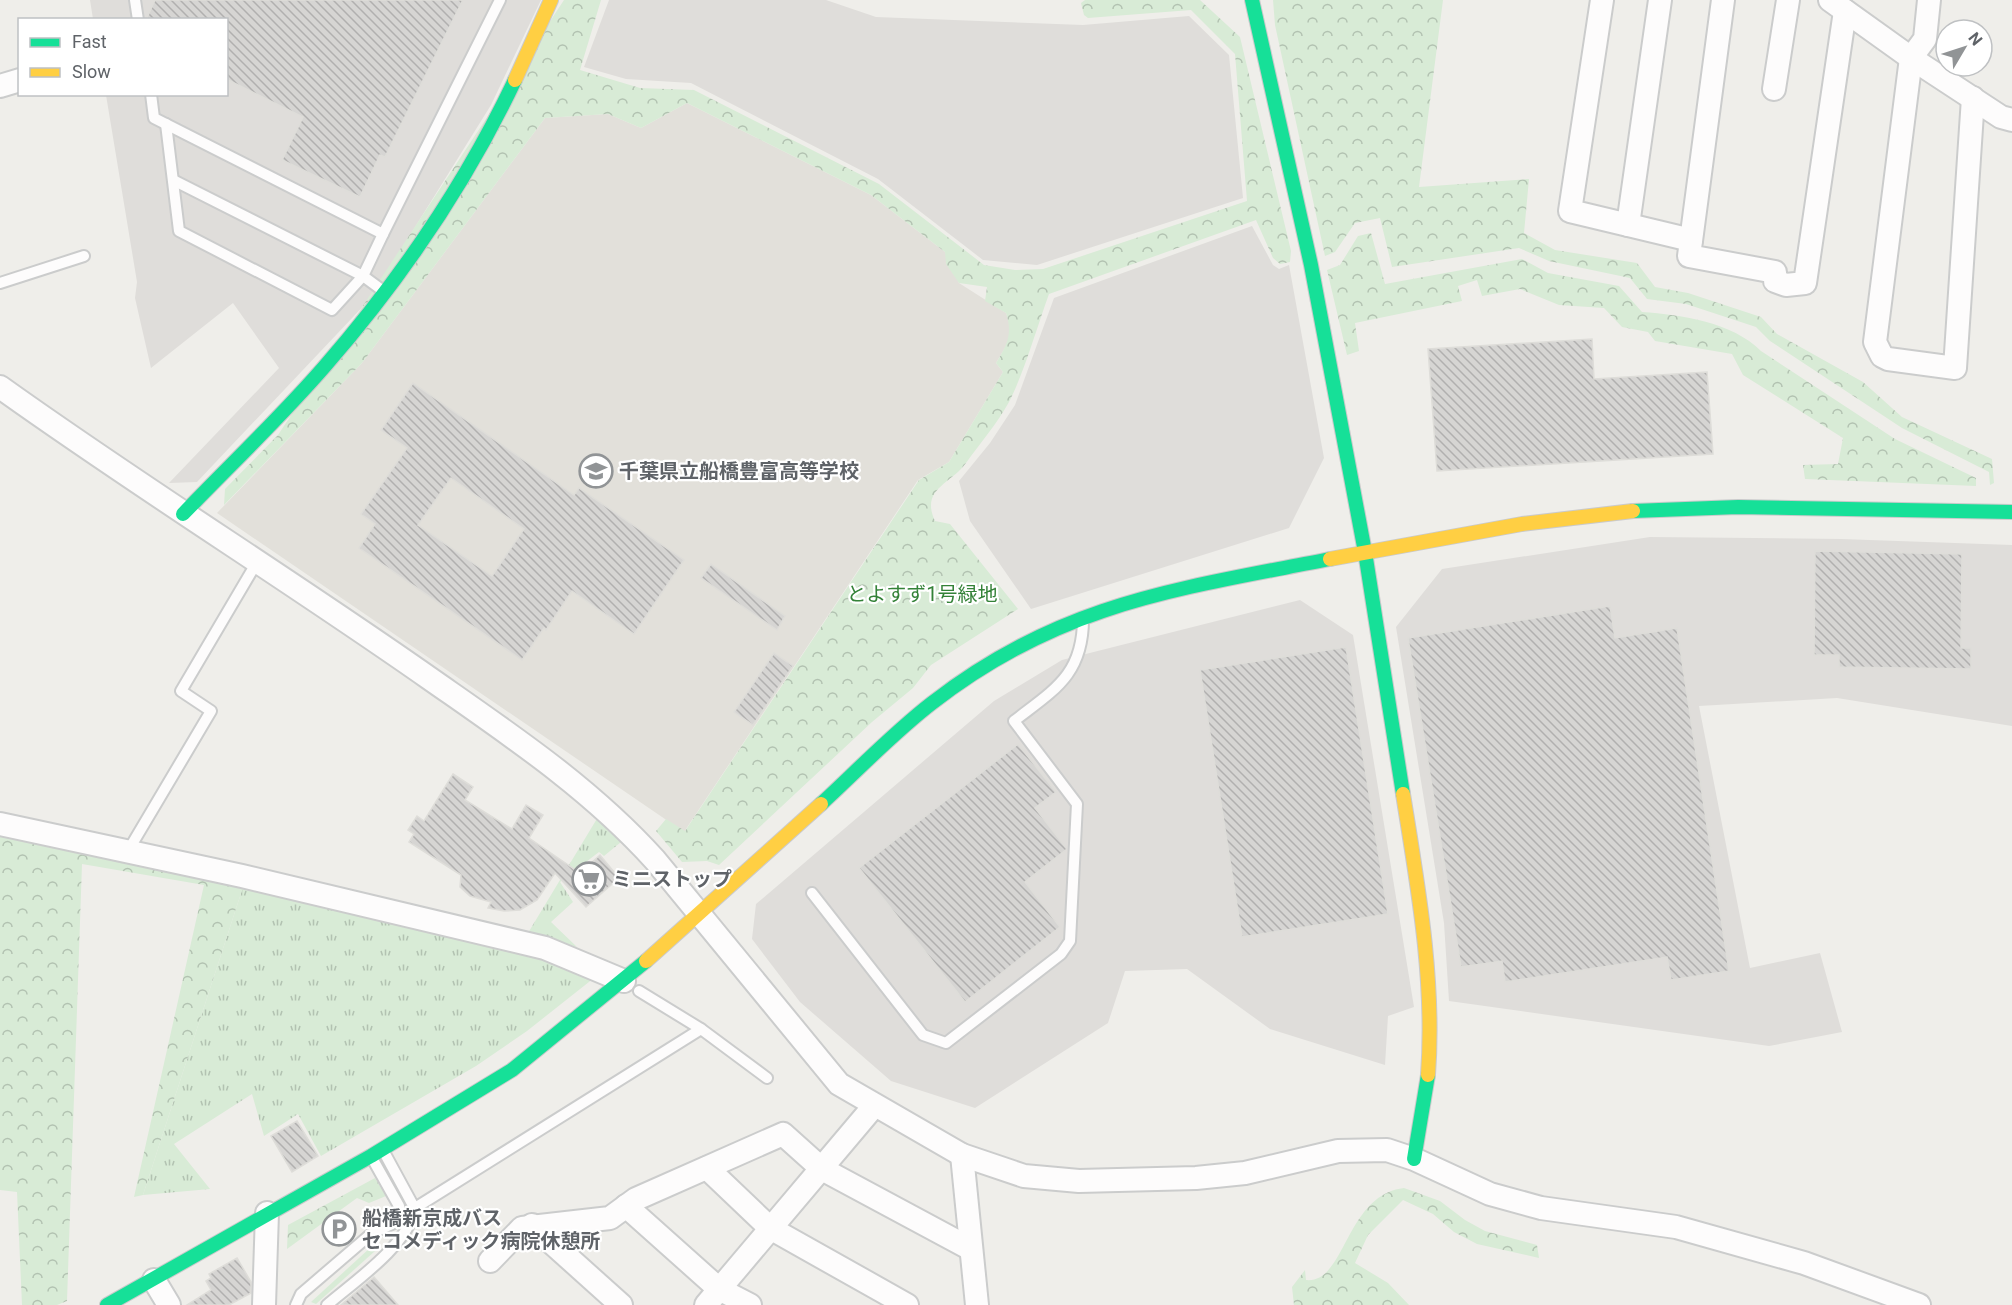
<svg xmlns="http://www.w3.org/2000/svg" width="2012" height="1305" font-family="Roboto,'Noto Sans JP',sans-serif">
<defs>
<pattern id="grass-tufts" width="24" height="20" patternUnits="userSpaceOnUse" patternTransform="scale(1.5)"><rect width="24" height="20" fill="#d8ebd6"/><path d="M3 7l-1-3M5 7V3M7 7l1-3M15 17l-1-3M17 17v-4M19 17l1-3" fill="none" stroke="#b2c2b1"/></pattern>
<pattern id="forest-crowns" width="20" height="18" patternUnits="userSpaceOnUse" patternTransform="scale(1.5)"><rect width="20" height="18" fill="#d8ebd6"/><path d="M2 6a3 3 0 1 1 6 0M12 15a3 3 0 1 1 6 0" fill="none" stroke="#b2c2b1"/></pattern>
<pattern id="building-back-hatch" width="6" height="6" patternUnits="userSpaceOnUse" patternTransform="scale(1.5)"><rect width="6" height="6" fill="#d6d5d3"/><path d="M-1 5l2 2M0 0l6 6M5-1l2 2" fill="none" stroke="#b1b0af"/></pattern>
</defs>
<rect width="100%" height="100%" fill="#efeeea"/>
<g fill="#dfddda">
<polygon points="90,0 541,0 491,105 371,298 197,482 169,483 279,368 233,303 151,368 135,298 137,282 106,95 226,94 226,20 93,19"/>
<polygon points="609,0 826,0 876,17 1083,25 1189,16 1229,55 1243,198 1037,265 983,260 878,179 691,83 626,79 584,67"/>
<polygon points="1252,226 1273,265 1279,269 1289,265 1324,458 1289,528 1031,609 970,521 959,481 990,443 1015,405 1054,298"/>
<polygon points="1650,537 1841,539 2012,545 2012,726 1837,698 1699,706 1750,968 1820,953 1842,1032 1769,1046 1449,1001 1444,923 1396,627 1442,569"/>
<polygon points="1300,600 1353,635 1414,1007 1388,1016 1385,1065 1270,1029 1187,969 1125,971 1108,1023 975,1108 891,1081 800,1002 752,939 756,904 994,701 1062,660"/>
</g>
<polygon fill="#e2e0da" points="687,103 871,195 945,252 959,283 1006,313 1010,324 1009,341 996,363 1003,372 949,462 918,480 684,832 217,513 362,363 545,118 608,114 641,128"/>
<g fill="url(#grass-tufts)">
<polygon points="598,817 621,842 604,856 599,852 560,882 573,902 551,922 577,947 528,933"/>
<polygon points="244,884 541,956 594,978 527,1031 476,1066 321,1156 298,1114 264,1136 252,1094 174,1144 210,1189 143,1195"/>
<polygon points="371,1247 375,1251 316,1304 311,1302"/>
</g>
<g fill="url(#forest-crowns)">
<path d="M564,0H601L580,70L640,88L694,90L879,184L984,265L1015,270L1043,269L1247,201L1235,54L1191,10L1088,18L1084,15L1081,3L1085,0H1200L1240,37L1291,251L1290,262L1280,264L1273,258L1256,220L1049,294C1037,327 1024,373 1009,402C997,424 980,443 966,463C951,484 920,489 935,521L950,524L1018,609L931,665L913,688L872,722L719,865L707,861L682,862L656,831L666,819L685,831L919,480L949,462L1003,372L996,363C1007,345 1013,334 1006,313L985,301L987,287L959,283L946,264L945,252L871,195L687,103L641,128L608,114L545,118L362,363L224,505L225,489L278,435Z"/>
<polygon points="1273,0 1443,0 1419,187 1529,179 1524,233 1555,250 1637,263 1655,287 1688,293 1761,317 1777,334 1863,382 1902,417 1992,459 1994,483 1990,485 1989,472 1902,428 1770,341 1756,327 1686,304 1647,299 1630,278 1549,261 1519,248 1392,267 1380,218 1355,223 1335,252 1325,256 1275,25"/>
<path d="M1371,233L1385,284L1522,259L1548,273L1619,286L1642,312C1682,315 1732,322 1761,351L1895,439L1976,478V486L1805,479L1803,465L1838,464L1843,438L1743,375L1732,354L1655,341L1648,332L1622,327L1604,308L1559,305L1520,289L1482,296L1477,280L1458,286L1462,301L1355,323L1359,351L1347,355L1327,270L1340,265L1358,236Z"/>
<polygon points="0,829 244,884 143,1195 134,1197 204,885 82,864 67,1301 57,1305 22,1305 17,1192 0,1190"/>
<polygon points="375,1178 386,1196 369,1203 357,1198 287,1249 288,1225"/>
<path d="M1404,1188L1440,1201L1465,1220L1485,1231L1537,1245L1539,1258L1477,1244L1454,1232L1433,1214L1403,1200L1368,1235L1355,1263L1388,1283L1409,1305H1294L1292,1287L1305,1270L1306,1280C1346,1284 1345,1195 1404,1188Z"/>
</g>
<g fill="url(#building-back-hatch)" stroke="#deddd9" stroke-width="1.5" fill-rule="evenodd">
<polygon points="155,0 463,0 385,157 380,155 360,197 282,160 303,117 226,79 226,20 146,20"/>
<polygon points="1592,339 1594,379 1707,372 1713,454 1437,471 1428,349"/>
<path d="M413,383L574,495L579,488L684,560L634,634L572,591L546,630L544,628L522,660L359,548L375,524L361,514L407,448L381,430ZM451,478L524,529L492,576L418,525Z"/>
<polygon points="1815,551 1962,554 1961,648 1971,648 1971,669 1839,667 1839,655 1814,655"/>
<polygon points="711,564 785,616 777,630 701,578"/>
<polygon points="1610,606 1615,638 1677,628 1729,971 1671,980 1667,957 1505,982 1502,961 1461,967 1408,638"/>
<polygon points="1346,647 1388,914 1242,937 1200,670"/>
<polygon points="774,653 793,666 753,725 734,712"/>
<polygon points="1018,744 1056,792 1035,808 1067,849 1025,882 1060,927 965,1002 859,868"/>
<polygon points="453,774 473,787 465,800 512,829 526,805 543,815 529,838 580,873 600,855 619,878 586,907 555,873 537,900 520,910 504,911 488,908 491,902 470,896 460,887 461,875 409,842 414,834 408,830 417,816 424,821"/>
<polygon points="297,1121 318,1156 292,1172 271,1136"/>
<polygon points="237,1258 251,1282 251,1293 229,1305 187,1305 211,1290 206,1281 211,1278 209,1274"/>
<polygon points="374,1277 398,1305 341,1305"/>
</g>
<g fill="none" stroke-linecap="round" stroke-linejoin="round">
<g stroke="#cbcccc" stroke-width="14">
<g id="lane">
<polyline points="135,0 138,20"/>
<polyline points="151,94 154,118 383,234 500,0"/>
<polyline points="166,124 179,231 332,310 363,276 383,234"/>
<polyline points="173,180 363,276 382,290"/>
<polyline points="0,283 84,256"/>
<polyline points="128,851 211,711 181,691 257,562"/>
<path d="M812,893L923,1035L946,1043L1061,954L1070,941L1077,804L1014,721C1054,690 1083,675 1083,619"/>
<polyline points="639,991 701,1029 767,1078"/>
<polyline points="399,1218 701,1029"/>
<polyline points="296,1305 301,1294 371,1234 398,1221 401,1216 399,1206 372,1158"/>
<path d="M327,1305C355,1281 407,1246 415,1209L384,1152"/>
</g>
</g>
<g stroke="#cbcccc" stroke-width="26">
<g id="street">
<polyline points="1602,0 1570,211 1691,240"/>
<polyline points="1723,0 1689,256 1775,272 1775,281 1786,285 1805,283 1845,11"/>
<polyline points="1830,0 1911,58 2001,117 2012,120"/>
<polyline points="1929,0 1925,39 1911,58 1875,342 1882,356 1888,359 1955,368 1973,98"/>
<polyline points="0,86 20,80"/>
<polyline points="1774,89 1788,0"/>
<polyline points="1628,225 1660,0"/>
<path d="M0,387C141,488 288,579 429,678C509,734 589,787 655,860L839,1084L962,1155L1024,1176L1079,1181L1196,1178L1245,1173L1338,1151L1387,1150L1414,1159L1490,1194L1541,1208L1676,1227L1804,1263L1919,1305"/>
<polyline points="0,824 242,876 545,948 624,981"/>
<polyline points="962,1155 977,1305"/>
<polyline points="707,1168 770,1228 907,1305"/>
<polyline points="626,1206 719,1289 750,1305"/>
<polyline points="532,1225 621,1305"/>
<polyline points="490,1261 522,1228 610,1218 636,1199 783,1134 822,1169 971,1249"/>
<polyline points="154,1280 169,1305"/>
<polyline points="264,1305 267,1213"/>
<polyline points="706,1305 874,1106"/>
</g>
</g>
<g stroke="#cacacb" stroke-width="16">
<g id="fast">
<polyline points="1252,0 1311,265 1365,552 1403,794"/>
<polyline points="1633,511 1738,507 2012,512"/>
<path d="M183,514C230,465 280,418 325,366C400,280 466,183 515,80"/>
<path d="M821,804C857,771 893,733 932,703C1060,603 1178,589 1330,559"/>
<polyline points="1414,1159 1428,1075"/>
<polyline points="107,1305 371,1156 512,1070 646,961"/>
</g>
</g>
<g stroke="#cacacb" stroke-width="16">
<g id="slow">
<polyline points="515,80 551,0"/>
<polyline points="1330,559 1522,524 1633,511"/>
<path d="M1403,794C1418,887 1435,981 1428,1075"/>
<polyline points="646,961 821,804"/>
</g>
</g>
<use href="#lane" stroke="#fdfcfc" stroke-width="10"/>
<use href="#street" stroke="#fdfcfc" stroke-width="22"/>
<use href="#fast" stroke="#16e098" stroke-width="14"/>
<use href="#slow" stroke="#ffcf43" stroke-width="14"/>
</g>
<defs>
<g id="school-ring" transform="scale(1.725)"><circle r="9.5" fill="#fff" stroke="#919496" stroke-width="1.5"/><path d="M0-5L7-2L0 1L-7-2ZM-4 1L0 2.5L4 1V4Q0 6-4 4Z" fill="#919496"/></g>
<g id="supermarket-ring" transform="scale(1.725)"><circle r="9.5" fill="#fff" stroke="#919496" stroke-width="1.5"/><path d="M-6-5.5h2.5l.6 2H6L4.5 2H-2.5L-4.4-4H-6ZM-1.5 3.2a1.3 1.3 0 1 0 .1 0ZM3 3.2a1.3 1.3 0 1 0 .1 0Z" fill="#919496"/></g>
<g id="parking-ring" transform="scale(1.725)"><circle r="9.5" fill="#fff" stroke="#919496" stroke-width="1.5"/><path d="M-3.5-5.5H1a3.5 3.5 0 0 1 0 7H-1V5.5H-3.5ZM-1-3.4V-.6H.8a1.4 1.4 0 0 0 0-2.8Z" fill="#919496"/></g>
</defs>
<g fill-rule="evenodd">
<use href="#school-ring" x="596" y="471"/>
<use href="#supermarket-ring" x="589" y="879"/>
<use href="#parking-ring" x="339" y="1229"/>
</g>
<g text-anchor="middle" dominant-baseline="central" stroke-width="4.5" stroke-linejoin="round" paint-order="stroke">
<g font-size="20" font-weight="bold" fill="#5f6368" stroke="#fff" text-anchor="start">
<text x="619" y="471">千葉県立船橋豊富高等学校</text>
<text x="612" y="879">ミニストップ</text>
<text x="362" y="1218">船橋新京成バス<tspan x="362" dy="23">セコメディック病院休憩所</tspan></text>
</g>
<g font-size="20" fill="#348238" stroke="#fff">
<text x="922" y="594">とよすず1号緑地</text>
</g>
</g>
<rect x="18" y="18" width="210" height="78" fill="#ffffff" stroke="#bfc1c3" stroke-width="1.5"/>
<rect x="30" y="38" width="30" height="9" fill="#16e098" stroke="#bfc1c3" stroke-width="1.5"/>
<text x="72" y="48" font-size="18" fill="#5f6368">Fast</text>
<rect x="30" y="68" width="30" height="9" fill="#ffcf43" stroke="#bfc1c3" stroke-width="1.5"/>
<text x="72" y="78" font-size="18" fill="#5f6368">Slow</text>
<g transform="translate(1964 48) rotate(51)"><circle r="28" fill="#ffffff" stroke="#bfc1c3" stroke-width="1.5"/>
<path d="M0-4.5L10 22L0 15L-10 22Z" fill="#919496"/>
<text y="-9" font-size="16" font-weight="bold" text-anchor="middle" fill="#5f6368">N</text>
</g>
</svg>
